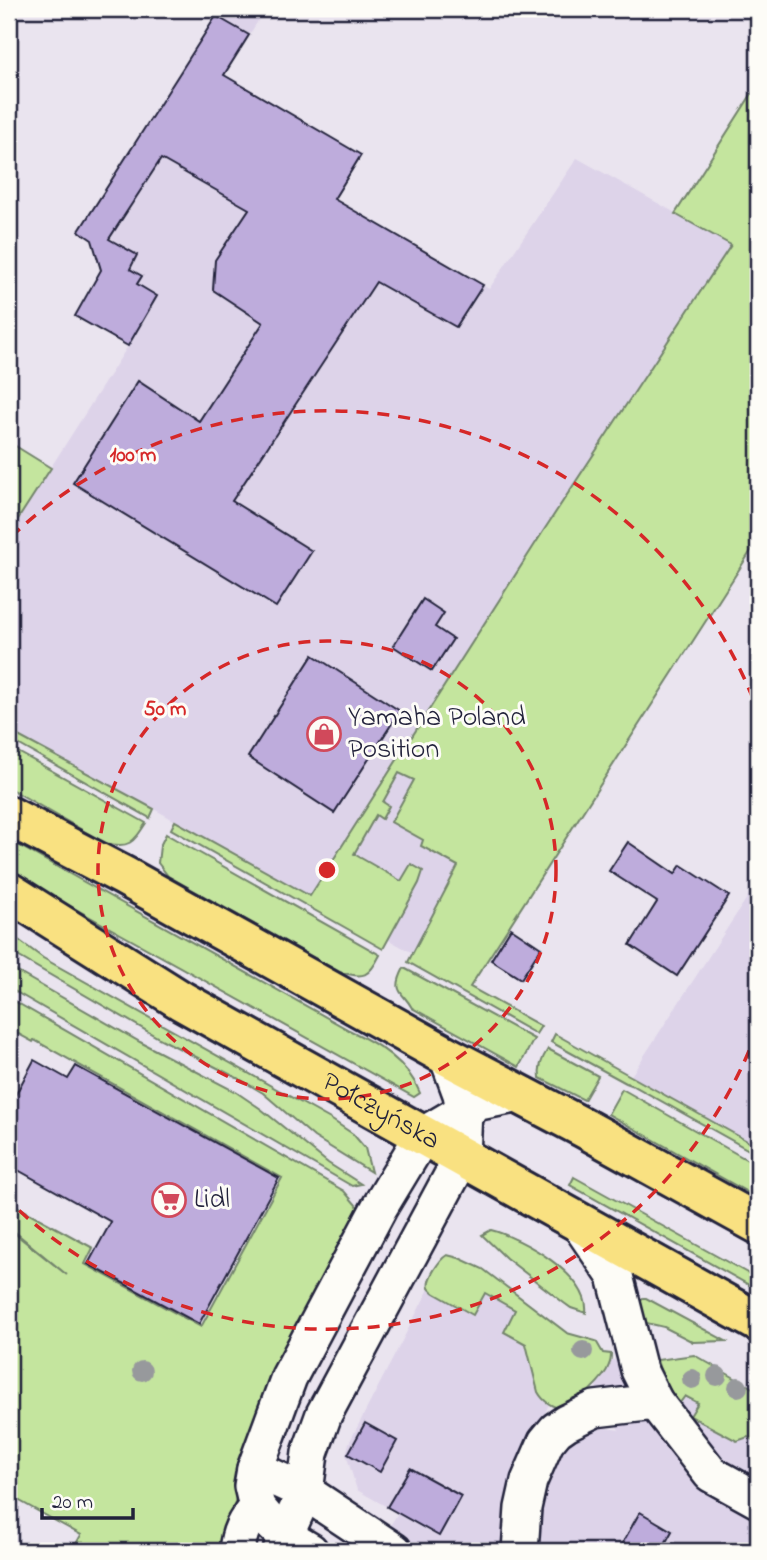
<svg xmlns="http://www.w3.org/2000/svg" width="767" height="1560" font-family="'Indie Flower',sans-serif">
<rect width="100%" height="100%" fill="#eae4ef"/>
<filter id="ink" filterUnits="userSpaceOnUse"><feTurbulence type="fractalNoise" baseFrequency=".0143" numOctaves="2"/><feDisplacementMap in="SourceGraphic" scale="14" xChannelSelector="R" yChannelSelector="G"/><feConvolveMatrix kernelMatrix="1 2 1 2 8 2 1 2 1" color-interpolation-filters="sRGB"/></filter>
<g filter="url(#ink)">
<g fill="#ddd3e9">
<polygon points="220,9 262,9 265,10 224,75 361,155 338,193 324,185 320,191 489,289 577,158 731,244 544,530 310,897 147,805 9,731 9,533 128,346 157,296 137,284 142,276 130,269 137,255 116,243 111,237 97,257 92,240 79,231"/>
<polygon points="399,772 414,780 423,840 421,846 458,866 413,953 387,939 419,883 423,871 401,881 354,854 376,815 389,806 383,802"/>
<polygon points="758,881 758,1147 631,1076"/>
<polygon points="429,1289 434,1293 473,1314 485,1292 515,1310 538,1392 542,1399 549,1404 537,1432 510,1551 422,1551 388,1529 398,1513 357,1490 346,1454 349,1443"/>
<polygon points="611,1360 705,1365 758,1394 758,1551 536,1551 539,1496 561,1440 594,1426 619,1430 595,1384 606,1371"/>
</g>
<g fill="#c4e59e" stroke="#73846c" stroke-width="2">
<polygon points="758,84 758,540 470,987 541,1026 536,1034 408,962 458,866 421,846 423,840 391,822 414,780 399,773 383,802 389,806 382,819 376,815 354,854 401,881 411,864 423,871 419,883 383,949 171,829 175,821 310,896 544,530 731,245 675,214"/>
<polygon points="9,442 51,468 9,533"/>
<polygon points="9,731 154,809 150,818 9,739"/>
<path d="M9,747L146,823C133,843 129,849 105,843L9,788Z"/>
<path d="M166,834L380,955C369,977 364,979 340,972L168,876L158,863L160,846Z"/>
<path d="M9,840L349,1030C378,1044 408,1062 420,1093L414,1097L9,872Z"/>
<polygon points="9,933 43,958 332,1120 353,1134 365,1148 371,1172 314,1137 263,1093 241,1080 159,1038 9,951"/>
<polygon points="9,967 140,1042 236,1092 261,1109 328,1163 361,1184 352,1186 9,988"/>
<path d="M404,968L534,1039L519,1067L412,1008C403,991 391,993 404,968Z"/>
<polygon points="9,998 344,1191 356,1205 361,1209 238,1489 224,1551 72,1551 81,1535 9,1495 9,1229 67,1275 9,1227 9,1210 13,1204 93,1248 85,1264 201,1327 282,1178 34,1040 33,1042 9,1029"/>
<polygon points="555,1034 758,1147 758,1155 634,1086 626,1083 551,1042"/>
<path d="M548,1049L598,1076L584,1100L540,1078C538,1067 542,1058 548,1049Z"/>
<polygon points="622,1089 758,1166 758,1198 608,1114"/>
<polygon points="574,1177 758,1279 758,1290 570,1185"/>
<path d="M491,1230C522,1238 590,1276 586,1313L571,1308L564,1303L506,1258L482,1235Z"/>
<path d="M447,1255L459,1258L483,1269L567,1333L596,1341L603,1353L611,1354C611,1358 611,1361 609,1365C605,1378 579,1403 565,1407C554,1410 543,1401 538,1392L526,1344L504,1332L515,1310L485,1293L473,1315L434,1293C432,1291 430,1290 429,1288C426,1279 440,1259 447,1255Z"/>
<polygon points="643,1298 646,1298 726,1341 693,1342 664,1327 642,1322 639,1301"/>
<polygon points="694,1355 758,1391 758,1442 748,1437 737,1441 690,1416 698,1403 685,1396 679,1404 662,1377 657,1360"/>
</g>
<g fill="#beacdc" stroke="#22223b" stroke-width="2">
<polygon points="216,16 249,35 224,75 361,155 334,199 483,285 456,327 376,282 232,501 312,551 276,607 73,483 138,381 199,421 263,323 213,290 215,260 249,209 161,159 109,239 137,255 130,269 142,276 137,284 157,296 128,346 75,316 101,270 92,240 79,231"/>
<polygon points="423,599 444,613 435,627 453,639 432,671 393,646"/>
<polygon points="313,655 400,711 334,813 248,757"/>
<polygon points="628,842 675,874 681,865 729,896 677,976 630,945 657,902 609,871"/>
<polygon points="511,928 541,948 521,979 491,960"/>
<polygon points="34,1060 68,1079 76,1066 279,1178 199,1324 88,1264 111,1222 9,1165 9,1107"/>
<polygon points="365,1423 397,1441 380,1472 348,1454"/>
<polygon points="410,1468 461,1496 439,1536 387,1507"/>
<polygon points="640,1512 672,1531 661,1551 618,1551"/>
</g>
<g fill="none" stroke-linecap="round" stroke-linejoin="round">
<g stroke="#22223b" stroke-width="40">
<g id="minor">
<polyline points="578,1222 615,1276 639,1370 655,1402 711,1474 758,1500"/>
<polyline points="255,1469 305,1492 394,1551"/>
<path d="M237,1551C239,1532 244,1522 257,1507"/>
<polyline points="281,1551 285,1536 305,1492 310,1453 324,1414 462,1157 464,1110 461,1094 447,1056"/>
<polyline points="310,1551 285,1536 268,1520 257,1507 252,1486 255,1469 289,1377 379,1208 423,1135 479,1102 520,1094"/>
<polyline points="520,1551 523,1508 529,1481 546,1442 556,1430 566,1423 595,1409 655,1402"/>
</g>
</g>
<g stroke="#22223b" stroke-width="44">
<g id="major">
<polyline points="9,816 124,876 447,1056 584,1128 758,1224"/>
<path id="s1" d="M9,892L182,1001L758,1322"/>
</g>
</g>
<use href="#minor" stroke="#fdfcf7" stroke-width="35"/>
<use href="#major" stroke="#f9e181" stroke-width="38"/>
</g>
<g fill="#97999c">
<circle cx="583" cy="1351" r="10"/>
<circle cx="142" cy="1371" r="10"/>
<circle cx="717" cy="1376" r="10"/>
<circle cx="692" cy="1379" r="10"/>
<circle cx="738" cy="1387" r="10"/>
</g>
</g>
<g fill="none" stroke="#d62828" stroke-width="3.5" stroke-dasharray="12 9">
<circle cx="327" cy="870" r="229"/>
<path d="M757 1031A459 459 0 0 1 11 1203M11 537A459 459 0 0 1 757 709"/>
</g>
<defs>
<g id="shop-ring" transform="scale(1.75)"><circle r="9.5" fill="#fdfcf7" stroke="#d1495b" stroke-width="1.5"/><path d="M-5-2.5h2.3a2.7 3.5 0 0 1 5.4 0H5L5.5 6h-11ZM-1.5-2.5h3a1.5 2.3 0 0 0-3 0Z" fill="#d1495b"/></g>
<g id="supermarket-ring" transform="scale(1.75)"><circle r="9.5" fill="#fdfcf7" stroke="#d1495b" stroke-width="1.5"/><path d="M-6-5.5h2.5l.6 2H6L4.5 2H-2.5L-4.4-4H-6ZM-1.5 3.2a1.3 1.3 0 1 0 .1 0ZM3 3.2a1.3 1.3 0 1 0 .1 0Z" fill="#d1495b"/></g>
</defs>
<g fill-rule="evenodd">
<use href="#shop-ring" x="324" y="734"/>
<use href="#supermarket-ring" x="169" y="1200"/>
</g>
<g text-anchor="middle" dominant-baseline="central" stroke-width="6" stroke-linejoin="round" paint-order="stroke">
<g font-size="28" fill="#22223b" stroke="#fdfcf7" text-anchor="start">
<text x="348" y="718">Yamaha Poland<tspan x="348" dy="32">Position</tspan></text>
<text x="194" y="1200">Lidl</text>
</g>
<g font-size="28" fill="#22223b" stroke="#fdfcf7">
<text stroke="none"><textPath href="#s1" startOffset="432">Połczyńska</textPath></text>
</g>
</g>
<circle cx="327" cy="870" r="10" fill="#d62828" stroke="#fdfcf7" stroke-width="3.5"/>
<g font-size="21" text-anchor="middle" font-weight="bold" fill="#d62828" stroke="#fdfcf7" stroke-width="6" stroke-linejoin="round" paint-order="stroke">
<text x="133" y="461">100 m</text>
<text x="165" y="715">50 m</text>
</g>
<rect width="767" height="1560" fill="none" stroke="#fdfcf7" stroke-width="35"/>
<rect x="18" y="18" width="732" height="1525" fill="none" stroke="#22223b" stroke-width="2.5" filter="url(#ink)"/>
<path d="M42 1508v10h91v-10" fill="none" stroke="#22223b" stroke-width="3.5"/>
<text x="52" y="1508" font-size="21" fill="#22223b" stroke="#fdfcf7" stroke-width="5" paint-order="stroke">20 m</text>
</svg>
